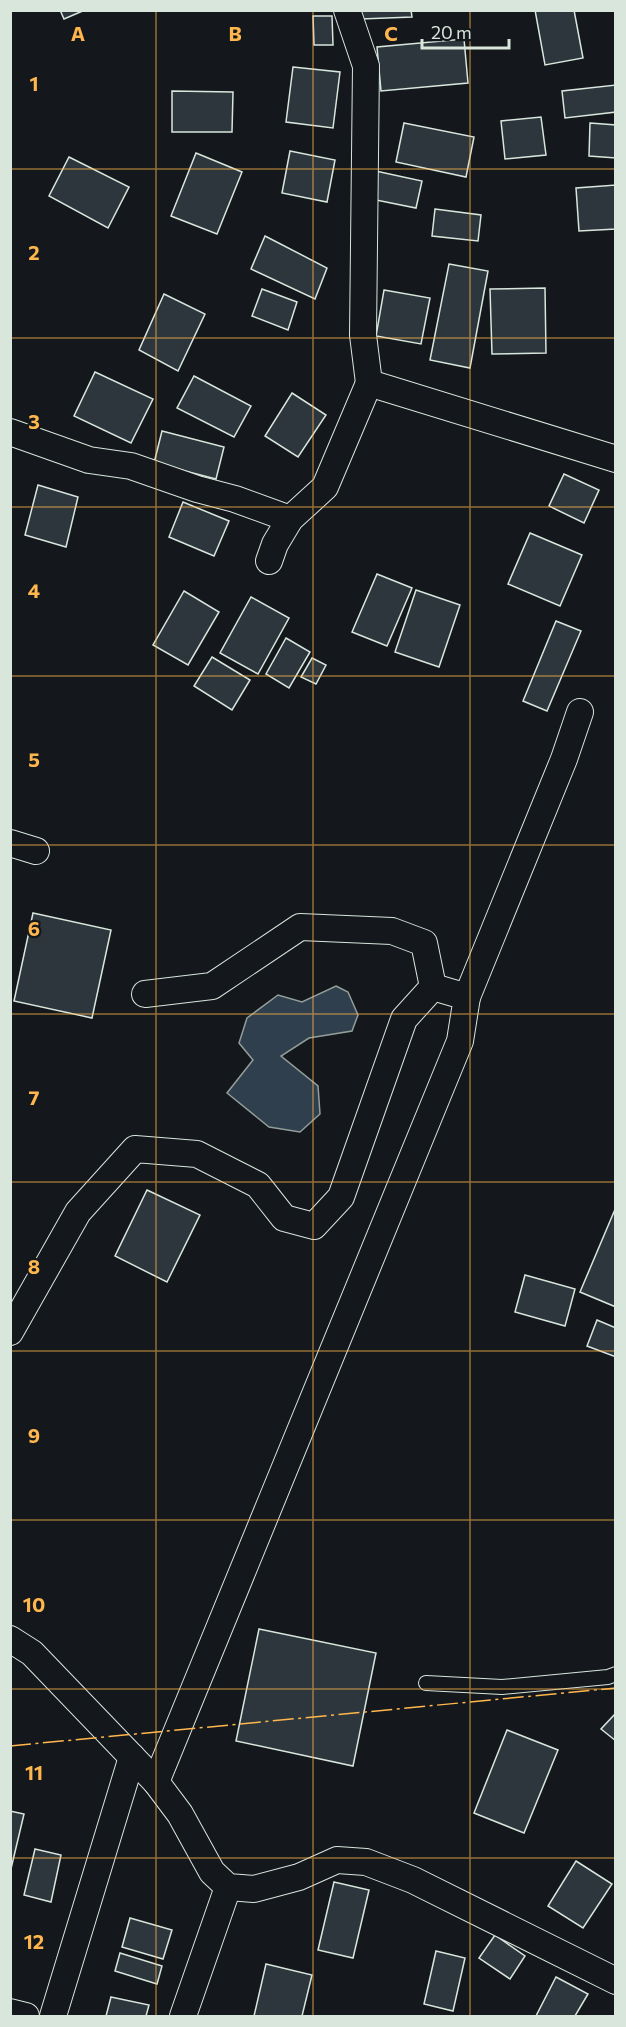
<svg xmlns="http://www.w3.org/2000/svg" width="626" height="2027" font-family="Commissioner,sans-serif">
<rect width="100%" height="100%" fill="#14181c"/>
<polygon fill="#2f3f4d" stroke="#939e99" stroke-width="1.5" points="336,986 348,992 358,1015 352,1031 309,1038 281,1056 318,1086 320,1114 300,1132 269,1127 227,1093 253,1060 239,1043 247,1018 278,995 302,1002"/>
<g fill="#2c363c" stroke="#d8e6dc" stroke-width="1.5">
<polygon points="60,10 85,10 64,19"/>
<polygon points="361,10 411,10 412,17 361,19"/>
<polygon points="535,10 574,10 583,58 545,65"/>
<polygon points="313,16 332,16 333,45 314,45"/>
<polygon points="464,39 468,83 381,91 377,47"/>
<polygon points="293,67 340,72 333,128 286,122"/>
<polygon points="616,85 616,112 565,118 562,91"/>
<polygon points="172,91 233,92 232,132 172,132"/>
<polygon points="541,117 546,155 505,159 501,121"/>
<polygon points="404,123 474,137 466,177 396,162"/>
<polygon points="590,123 616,125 616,158 589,156"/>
<polygon points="290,151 335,160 327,202 282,193"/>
<polygon points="196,153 242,172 217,234 171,216"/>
<polygon points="69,157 129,187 108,228 49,196"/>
<polygon points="371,170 422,181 416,208 366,198"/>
<polygon points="616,185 616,229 579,231 576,188"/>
<polygon points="435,209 481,215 478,241 432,236"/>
<polygon points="265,236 327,268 315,299 251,269"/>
<polygon points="449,264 488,271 470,368 430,360"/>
<polygon points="545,288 546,353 492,354 490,289"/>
<polygon points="262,289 297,302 288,330 252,316"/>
<polygon points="384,290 430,298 421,344 376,336"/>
<polygon points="164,294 205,314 178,371 139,350"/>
<polygon points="95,372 153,399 131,443 74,416"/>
<polygon points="194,376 251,406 234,437 177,408"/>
<polygon points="292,393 326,415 298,457 265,436"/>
<polygon points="162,431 224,447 216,479 154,463"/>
<polygon points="564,474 599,490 584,523 549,506"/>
<polygon points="38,485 78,497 66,547 25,535"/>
<polygon points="183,502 229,521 214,556 169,537"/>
<polygon points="530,533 582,555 560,606 508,584"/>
<polygon points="377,574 412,588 387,646 352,632"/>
<polygon points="416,590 460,605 439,667 395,652"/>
<polygon points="184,591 219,612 188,665 153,645"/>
<polygon points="251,597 289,618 258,674 220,653"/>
<polygon points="556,621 581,631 547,711 523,701"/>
<polygon points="286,638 310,652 289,688 266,674"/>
<polygon points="212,657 250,680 232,710 194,686"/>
<polygon points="312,658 326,665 316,684 301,677"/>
<polygon points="33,913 111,930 92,1018 14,1001"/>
<polygon points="147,1190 200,1215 167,1282 115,1256"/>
<polygon points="616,1207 616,1307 580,1292"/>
<polygon points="525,1275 575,1289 565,1326 515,1312"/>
<polygon points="597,1320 616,1328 616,1357 587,1346"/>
<polygon points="259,1629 376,1653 353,1766 236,1741"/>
<polygon points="616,1713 616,1741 601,1729"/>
<polygon points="507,1730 558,1750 524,1833 474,1813"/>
<polygon points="10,1811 24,1814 10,1873"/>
<polygon points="35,1849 61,1855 51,1902 24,1895"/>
<polygon points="576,1861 612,1884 583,1928 548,1906"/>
<polygon points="334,1882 369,1890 353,1958 318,1950"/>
<polygon points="130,1918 172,1930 163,1959 122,1947"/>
<polygon points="495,1935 525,1956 510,1979 479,1958"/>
<polygon points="436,1951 465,1958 453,2011 424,2004"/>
<polygon points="120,1953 162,1966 157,1984 115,1971"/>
<polygon points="266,1964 312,1975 302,2016 254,2016"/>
<polygon points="556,1977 588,1994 575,2016 536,2016"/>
<polygon points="111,1997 149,2005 146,2016 106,2016"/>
</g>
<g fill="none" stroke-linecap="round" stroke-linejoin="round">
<g stroke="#d8e6dc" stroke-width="16">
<polyline id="lane" points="426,1683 502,1687 608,1677 616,1674"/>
</g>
<g stroke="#d8e6dc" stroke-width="28">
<g id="street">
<polyline points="347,10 366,66 363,335 369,383 616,459"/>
<polyline points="10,432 89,460 131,466 197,489 235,499 290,519"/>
<polyline points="269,561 275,544 290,519 325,487 369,383"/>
<polyline points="10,843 36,851"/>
<polyline points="145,994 212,986 300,927 392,931 424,943 433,987"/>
<polyline points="467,997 564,759 580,712"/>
<polyline points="10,1332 78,1212 135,1149 197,1154 258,1185 284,1218 314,1226 341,1197 404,1019 433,987"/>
<polyline points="10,1639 32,1653 156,1782 180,1814 212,1872 228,1887 254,1889 299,1877 337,1860 366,1862 413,1880 616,1981"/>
<polyline points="156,1782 460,1041 467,997 433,987"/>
<polyline points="10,2012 26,2016"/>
<polyline points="53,2016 132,1757"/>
<polyline points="183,2016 228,1887"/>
</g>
</g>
<use href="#lane" stroke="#14181c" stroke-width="14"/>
<use href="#street" stroke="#14181c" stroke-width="26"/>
<polyline stroke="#ffb74d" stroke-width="1.5" stroke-dasharray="21 4.5 3 4.5" stroke-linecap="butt" points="10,1746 616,1688"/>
</g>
<path fill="none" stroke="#ffb74d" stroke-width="1.5" stroke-opacity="0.55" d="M156,10V2016M313,10V2016M470,10V2016M10,169H616M10,338H616M10,507H616M10,676H616M10,845H616M10,1014H616M10,1182H616M10,1351H616M10,1520H616M10,1689H616M10,1858H616"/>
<g font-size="20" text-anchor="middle" font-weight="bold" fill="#ffb74d" stroke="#14181c" stroke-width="4.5" stroke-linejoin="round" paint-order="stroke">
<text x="78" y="41">A</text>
<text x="235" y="41">B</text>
<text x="391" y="41">C</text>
<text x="34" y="91">1</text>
<text x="34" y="260">2</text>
<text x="34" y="429">3</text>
<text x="34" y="598">4</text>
<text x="34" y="767">5</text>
<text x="34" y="936">6</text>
<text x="34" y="1105">7</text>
<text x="34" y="1274">8</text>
<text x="34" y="1443">9</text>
<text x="34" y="1612">10</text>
<text x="34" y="1780">11</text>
<text x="34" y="1949">12</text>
</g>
<rect width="626" height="2027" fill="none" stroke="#d8e6dc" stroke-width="24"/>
<path d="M422 39v9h87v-9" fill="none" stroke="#d8e6dc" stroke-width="3"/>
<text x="431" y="39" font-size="18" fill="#d8e6dc" stroke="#14181c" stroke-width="4.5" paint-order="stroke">20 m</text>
</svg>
